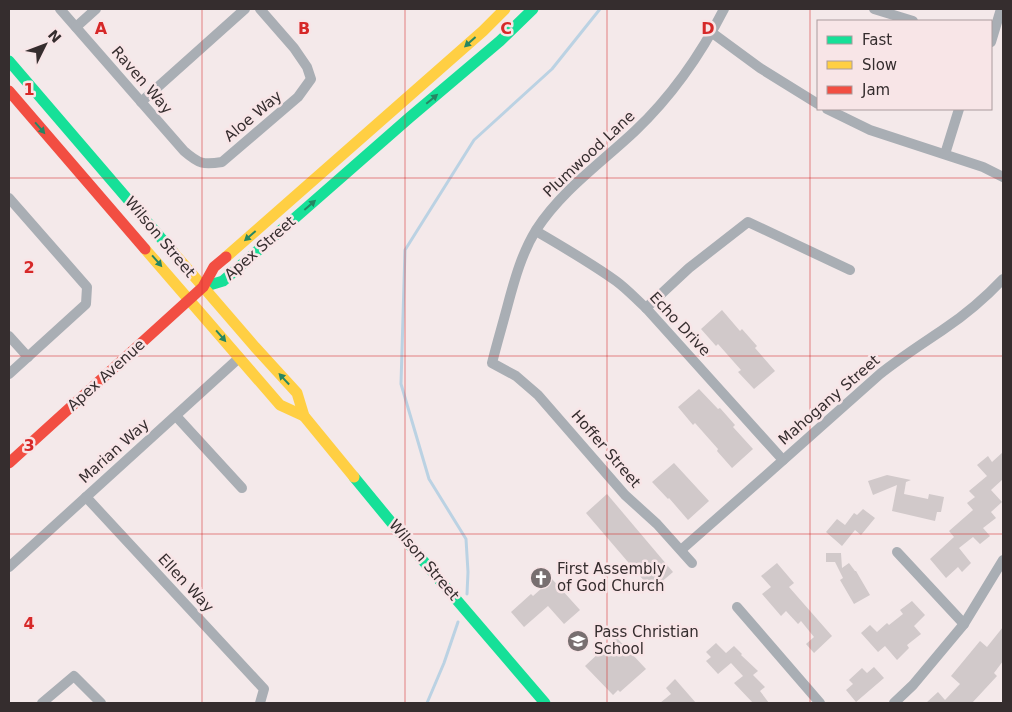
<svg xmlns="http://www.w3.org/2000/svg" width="1012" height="712" font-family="'DejaVu Sans',sans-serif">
<rect width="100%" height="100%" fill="#f4e9ea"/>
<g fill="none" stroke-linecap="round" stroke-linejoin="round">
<g stroke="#bbd2e3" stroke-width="3">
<polyline points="467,594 468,572 466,539 429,479 401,384 405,250 474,140 552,69 600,9"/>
<polyline points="427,703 444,663 458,622"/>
</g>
</g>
<g fill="#d1c9ca">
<polygon points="722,310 740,331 742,329 757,346 755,348 775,371 754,389 738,372 741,370 718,344 716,346 701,329"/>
<polygon points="699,389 718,409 720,408 735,425 733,427 753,449 732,468 717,451 718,449 695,423 693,425 678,407"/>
<polygon points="1003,452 1003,479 991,490 1002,502 991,512 996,518 983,528 990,536 980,544 973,537 959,548 971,563 962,572 958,567 946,578 930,559 954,537 949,531 973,510 967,503 975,497 969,491 987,476 977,465 988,456 992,462"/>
<polygon points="674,463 709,501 688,520 669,498 668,499 652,482"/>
<polygon points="887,475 911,480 906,482 904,494 928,499 929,494 944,497 941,512 937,512 935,521 892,511 897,485 873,495 868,481"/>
<polygon points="607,494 673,572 652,590 586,513"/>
<polygon points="863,509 875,518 861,535 855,530 842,546 826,532 837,519 845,525 854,513 857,515"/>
<polygon points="826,553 841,553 842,568 849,563 855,571 856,571 870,595 854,604 840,580 843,578 835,562 826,562"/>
<polygon points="777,563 794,583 789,587 832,636 814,653 806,644 814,637 801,621 798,624 786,611 781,616 762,594 771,587 761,576"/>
<polygon points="552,579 580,610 564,624 548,606 524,627 511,612 531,594 533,596"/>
<polygon points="912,601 925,615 914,626 921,634 907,645 909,648 897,660 885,646 878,652 861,633 870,625 877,632 887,623 889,625 903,614 900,610"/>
<polygon points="1003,627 1003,661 994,673 997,676 972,703 926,703 938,692 945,700 960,684 951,676 980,641 987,647"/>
<polygon points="616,637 646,669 620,692 618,690 613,695 585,666"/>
<polygon points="716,643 726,653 734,646 742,654 741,655 758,671 753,675 765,687 760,691 769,703 753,703 734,683 743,676 731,663 718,674 706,661 711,657 706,652"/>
<polygon points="874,667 884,678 856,702 846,690 853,684 849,680 862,668 867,673"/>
<polygon points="675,679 696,703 660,703 671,694 666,688"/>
</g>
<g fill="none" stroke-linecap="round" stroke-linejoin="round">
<g stroke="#a9aeb4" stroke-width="10">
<path d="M60,9L184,151C199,164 203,165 222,162L298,97L311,79L307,67L294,48L260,9"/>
<polyline points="874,9 913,21"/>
<polyline points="76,27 96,9"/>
<polyline points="711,32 760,68 818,104"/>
<polyline points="991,42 1001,9"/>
<polyline points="141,102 245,9"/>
<polyline points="827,109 870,130 983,167 1003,177"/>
<polyline points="945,154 959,109"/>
<polyline points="9,198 87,287 86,304 9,374"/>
<path d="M536,231C563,247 591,263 616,281C627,289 636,299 646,308L783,460"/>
<polyline points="646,308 689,268 748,222 850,270"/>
<polyline points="9,336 28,357"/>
<polyline points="176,416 242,488"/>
<polyline points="86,497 264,689 260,703"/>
<path d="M681,550L763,478L880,374C900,358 922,344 944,329C965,315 985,298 1003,279"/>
<polyline points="897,552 964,624"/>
<path d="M692,563L657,524L625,495L538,395L516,376L492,363C497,343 503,323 508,304C515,278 522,253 536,230C562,190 601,163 635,131C672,96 701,54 724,9"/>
<polyline points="9,567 239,358"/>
<polyline points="737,607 820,703"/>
<polyline points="42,703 74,676 101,703"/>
<polyline points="894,703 913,685 964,624 1003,560"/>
</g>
<g stroke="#16e098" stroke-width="11">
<polyline points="9,61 173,252"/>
<polyline points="203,287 223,281 409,118 500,41 533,9"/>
<polyline points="354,477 419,556 545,703"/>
</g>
<g stroke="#ffcf43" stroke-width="11">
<polyline points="145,249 280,405 304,416"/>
<polyline points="173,252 255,347 297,393 304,416 354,477"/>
<polyline points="226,257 483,31 505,9"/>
</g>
<g stroke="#f24e42" stroke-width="11">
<polyline points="9,91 145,249"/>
<polyline points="9,463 203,287 214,267 226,257"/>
</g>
</g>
<defs><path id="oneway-solid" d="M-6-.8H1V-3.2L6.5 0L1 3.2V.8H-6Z" transform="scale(1.25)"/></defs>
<g fill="#268663">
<use href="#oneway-solid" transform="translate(470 42) rotate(138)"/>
<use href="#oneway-solid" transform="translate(432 99) rotate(-40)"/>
<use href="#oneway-solid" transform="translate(40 128) rotate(49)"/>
<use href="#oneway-solid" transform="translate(310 205) rotate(-41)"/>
<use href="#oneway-solid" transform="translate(250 236) rotate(139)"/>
<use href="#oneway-solid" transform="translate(157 261) rotate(49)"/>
<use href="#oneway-solid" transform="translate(221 336) rotate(49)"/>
<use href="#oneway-solid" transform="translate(284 379) rotate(-133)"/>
</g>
<path fill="none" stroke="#d62828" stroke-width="1" stroke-opacity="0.55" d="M202,9V703M405,9V703M607,9V703M810,9V703M9,178H1003M9,356H1003M9,534H1003"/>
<defs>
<g id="church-disc" transform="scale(1.125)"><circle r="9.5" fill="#786f70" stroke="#f8e5e7"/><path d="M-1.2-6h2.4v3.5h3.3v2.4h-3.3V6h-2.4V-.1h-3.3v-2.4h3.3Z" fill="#fff"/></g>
<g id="school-disc" transform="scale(1.125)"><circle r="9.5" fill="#786f70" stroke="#f8e5e7"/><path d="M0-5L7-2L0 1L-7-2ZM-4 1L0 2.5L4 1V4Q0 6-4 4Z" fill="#fff"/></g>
</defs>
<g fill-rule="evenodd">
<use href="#church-disc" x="541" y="578"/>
<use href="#school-disc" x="578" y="641"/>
</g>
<g text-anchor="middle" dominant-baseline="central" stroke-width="5" stroke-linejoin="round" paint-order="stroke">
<g font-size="15" fill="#352d2e" stroke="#f8e5e7">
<text transform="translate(142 80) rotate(49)">Raven Way</text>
<text transform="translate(253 116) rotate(-40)">Aloe Way</text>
<text transform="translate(589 154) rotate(-43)">Plumwood Lane</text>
<text transform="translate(160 237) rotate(50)">Wilson Street</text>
<text transform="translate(260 248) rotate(-41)">Apex Street</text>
<text transform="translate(680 324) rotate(47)">Echo Drive</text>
<text transform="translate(106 375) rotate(-42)">Apex Avenue</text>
<text transform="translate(829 400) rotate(-41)">Mahogany Street</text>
<text transform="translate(606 449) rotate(49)">Hoffer Street</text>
<text transform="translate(114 451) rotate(-42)">Marian Way</text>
<text transform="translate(424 560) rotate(50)">Wilson Street</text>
<text transform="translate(186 583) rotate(47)">Ellen Way</text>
</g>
<g font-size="15" fill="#352d2e" stroke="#f8e5e7" text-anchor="start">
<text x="557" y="569">First Assembly<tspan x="557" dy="17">of God Church</tspan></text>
<text x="594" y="632">Pass Christian<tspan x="594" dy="17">School</tspan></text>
</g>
</g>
<g font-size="16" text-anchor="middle" font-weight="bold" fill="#d62828" stroke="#f8e5e7" stroke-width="5" stroke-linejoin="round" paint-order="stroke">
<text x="101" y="34">A</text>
<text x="304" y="34">B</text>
<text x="506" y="34">C</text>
<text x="708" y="34">D</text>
<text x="29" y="95">1</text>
<text x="29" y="273">2</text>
<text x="29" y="451">3</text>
<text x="29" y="629">4</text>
</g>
<rect width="1012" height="712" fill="none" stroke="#352d2e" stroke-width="20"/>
<rect x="817" y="20" width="175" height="90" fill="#f8e5e7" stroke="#aa9b9d"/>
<rect x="827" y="36" width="25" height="8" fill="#16e098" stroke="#aa9b9d"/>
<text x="862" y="45" font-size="15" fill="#352d2e">Fast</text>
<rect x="827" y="61" width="25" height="8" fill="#ffcf43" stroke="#aa9b9d"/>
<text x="862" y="70" font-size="15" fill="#352d2e">Slow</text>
<rect x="827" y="86" width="25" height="8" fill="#f24e42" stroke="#aa9b9d"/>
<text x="862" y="95" font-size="15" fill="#352d2e">Jam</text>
<g transform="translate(45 45) rotate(48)" stroke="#f8e5e7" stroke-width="4" paint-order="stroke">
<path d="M0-4L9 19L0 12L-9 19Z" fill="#352d2e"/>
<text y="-8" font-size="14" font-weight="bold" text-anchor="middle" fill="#352d2e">N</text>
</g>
</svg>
